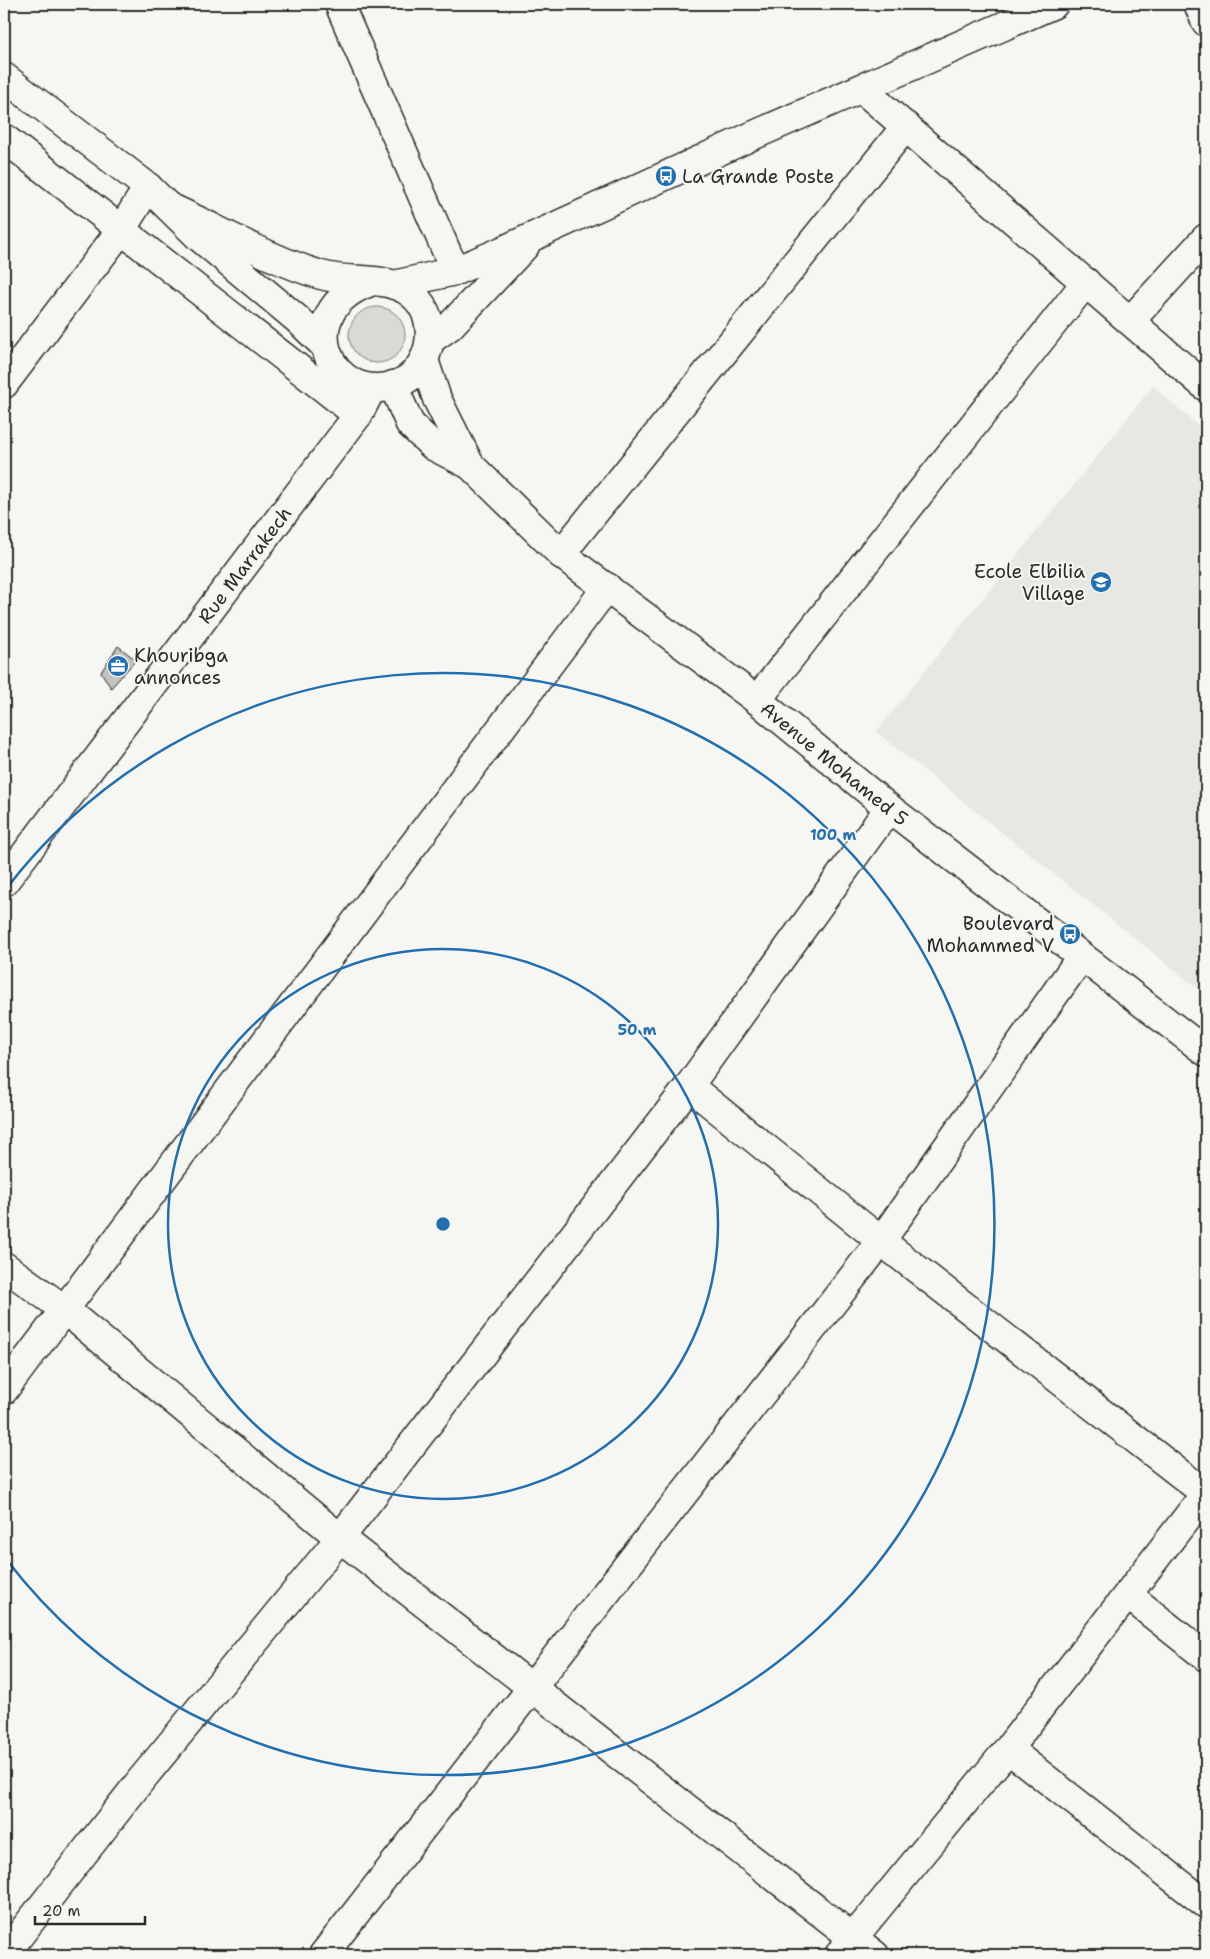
<svg xmlns="http://www.w3.org/2000/svg" width="1210" height="1959" font-family="'Shantell Sans',sans-serif">
<rect width="100%" height="100%" fill="#f6f6f2"/>
<filter id="ink" filterUnits="userSpaceOnUse"><feTurbulence type="fractalNoise" baseFrequency=".02" numOctaves="2"/><feDisplacementMap in="SourceGraphic" scale="10" xChannelSelector="R" yChannelSelector="G"/><feConvolveMatrix kernelMatrix="1 2 1 2 8 2 1 2 1" color-interpolation-filters="sRGB"/></filter>
<g filter="url(#ink)">
<polygon fill="#e7e7e3" points="1153,386 1206,433 1206,995 876,732"/>
<circle fill="#d9d9d5" stroke="#828280" cx="377" cy="335" r="28"/>
<polygon fill="#c3c3c0" stroke="#2b2b2b" points="118,646 136,660 111,688 101,672"/>
<g fill="none" stroke-linecap="round" stroke-linejoin="round">
<g stroke="#2b2b2b" stroke-width="31">
<g id="street">
<polyline points="339,4 455,271"/>
<polyline points="1198,4 1206,22"/>
<polyline points="862,89 1206,387"/>
<polyline points="4,138 358,415"/>
<polyline points="1131,320 1206,238"/>
<polyline points="4,384 121,230 148,187"/>
<polyline points="561,554 906,126"/>
<polyline points="757,700 1086,282"/>
<polyline points="689,1086 881,1241 1206,1494"/>
<polyline points="4,1266 64,1309 340,1538 875,1955"/>
<polyline points="4,1390 607,587"/>
<polyline points="1128,1595 1206,1657"/>
<polyline points="1008,1749 1206,1904"/>
<polyline points="4,1955 141,1780 340,1538 689,1086 889,808"/>
<polyline points="323,1955 881,1241 1081,957"/>
</g>
</g>
<g stroke="#2b2b2b" stroke-width="31">
<g id="secondary">
<polyline points="4,77 148,187 198,236 297,319 325,346"/>
<path d="M169,207C220,230 268,259 321,275C348,283 383,276 406,290C443,312 435,372 395,385C330,406 289,313 368,283"/>
<polyline points="394,285 455,271 493,255 752,136 1054,4"/>
<polyline points="430,340 450,326 525,246"/>
<polyline points="424,360 437,399 470,465"/>
<path id="s1" d="M393,385L410,424L433,446L470,465L561,554L757,700L889,808L1206,1052"/>
<path id="s2" d="M4,882L358,415L372,388"/>
<polyline points="839,1955 1008,1749 1206,1493"/>
</g>
</g>
<use href="#street" stroke="#f6f6f2" stroke-width="28"/>
<use href="#secondary" stroke="#f6f6f2" stroke-width="28"/>
</g>
</g>
<g fill="none" stroke="#1f6fb2" stroke-width="2.5">
<circle cx="443" cy="1224" r="275"/>
<path d="M6 889A551 551 0 1 1 6 1559"/>
</g>
<defs>
<g id="bus-disc" transform="scale(1.125)"><circle r="9.5" fill="#1f6fb2" stroke="#f6f6f2"/><path d="M-5-6H5V4H4V6H2V4H-2V6H-4V4H-5ZM-3.5-4V0h7V-4ZM-3.5 1.2v1.5H-2V1.2ZM2 1.2v1.5H3.5V1.2Z" fill="#fff"/></g>
<g id="school-disc" transform="scale(1.125)"><circle r="9.5" fill="#1f6fb2" stroke="#f6f6f2"/><path d="M0-5L7-2L0 1L-7-2ZM-4 1L0 2.5L4 1V4Q0 6-4 4Z" fill="#fff"/></g>
<g id="office-disc" transform="scale(1.125)"><circle r="9.5" fill="#1f6fb2" stroke="#f6f6f2"/><path d="M-6-3h4V-5.5h4V-3h4V5H-6ZM-1-4.5V-3h2v-1.5ZM-6 0V1H6V0Z" fill="#fff"/></g>
</defs>
<g fill-rule="evenodd">
<use href="#bus-disc" x="666" y="176"/>
<use href="#school-disc" x="1101" y="582"/>
<use href="#office-disc" x="118" y="666"/>
<use href="#bus-disc" x="1070" y="934"/>
</g>
<g text-anchor="middle" dominant-baseline="central" stroke-width="4" stroke-linejoin="round" paint-order="stroke">
<g font-size="19" fill="#2b2b2b" stroke="#f6f6f2" text-anchor="start">
<text x="682" y="176">La Grande Poste</text>
<text x="1085" y="571" text-anchor="end">Ecole Elbilia<tspan x="1085" dy="22">Village</tspan></text>
<text x="134" y="655">Khouribga<tspan x="134" dy="22">annonces</tspan></text>
<text x="1054" y="923" text-anchor="end">Boulevard<tspan x="1054" dy="22">Mohammed V</tspan></text>
</g>
<g font-size="19" fill="#2b2b2b" stroke="#f6f6f2">
<text stroke="none"><textPath href="#s2" startOffset="398">Rue Marrakech</textPath></text>
<text stroke="none"><textPath href="#s1" startOffset="588">Avenue Mohamed 5</textPath></text>
</g>
</g>
<circle cx="443" cy="1224" r="8" fill="#1f6fb2" stroke="#f6f6f2" stroke-width="2.5"/>
<g font-size="15" text-anchor="middle" font-weight="bold" fill="#1f6fb2" stroke="#f6f6f2" stroke-width="4" stroke-linejoin="round" paint-order="stroke">
<text x="833" y="840">100 m</text>
<text x="637" y="1035">50 m</text>
</g>
<rect width="1210" height="1959" fill="none" stroke="#f6f6f2" stroke-width="20"/>
<rect x="10" y="10" width="1190" height="1939" fill="none" stroke="#2b2b2b" stroke-width="2" filter="url(#ink)"/>
<path d="M35 1916v8h110v-8" fill="none" stroke="#2b2b2b" stroke-width="2.5"/>
<text x="42" y="1916" font-size="15" fill="#2b2b2b" stroke="#f6f6f2" stroke-width="4" paint-order="stroke">20 m</text>
</svg>
